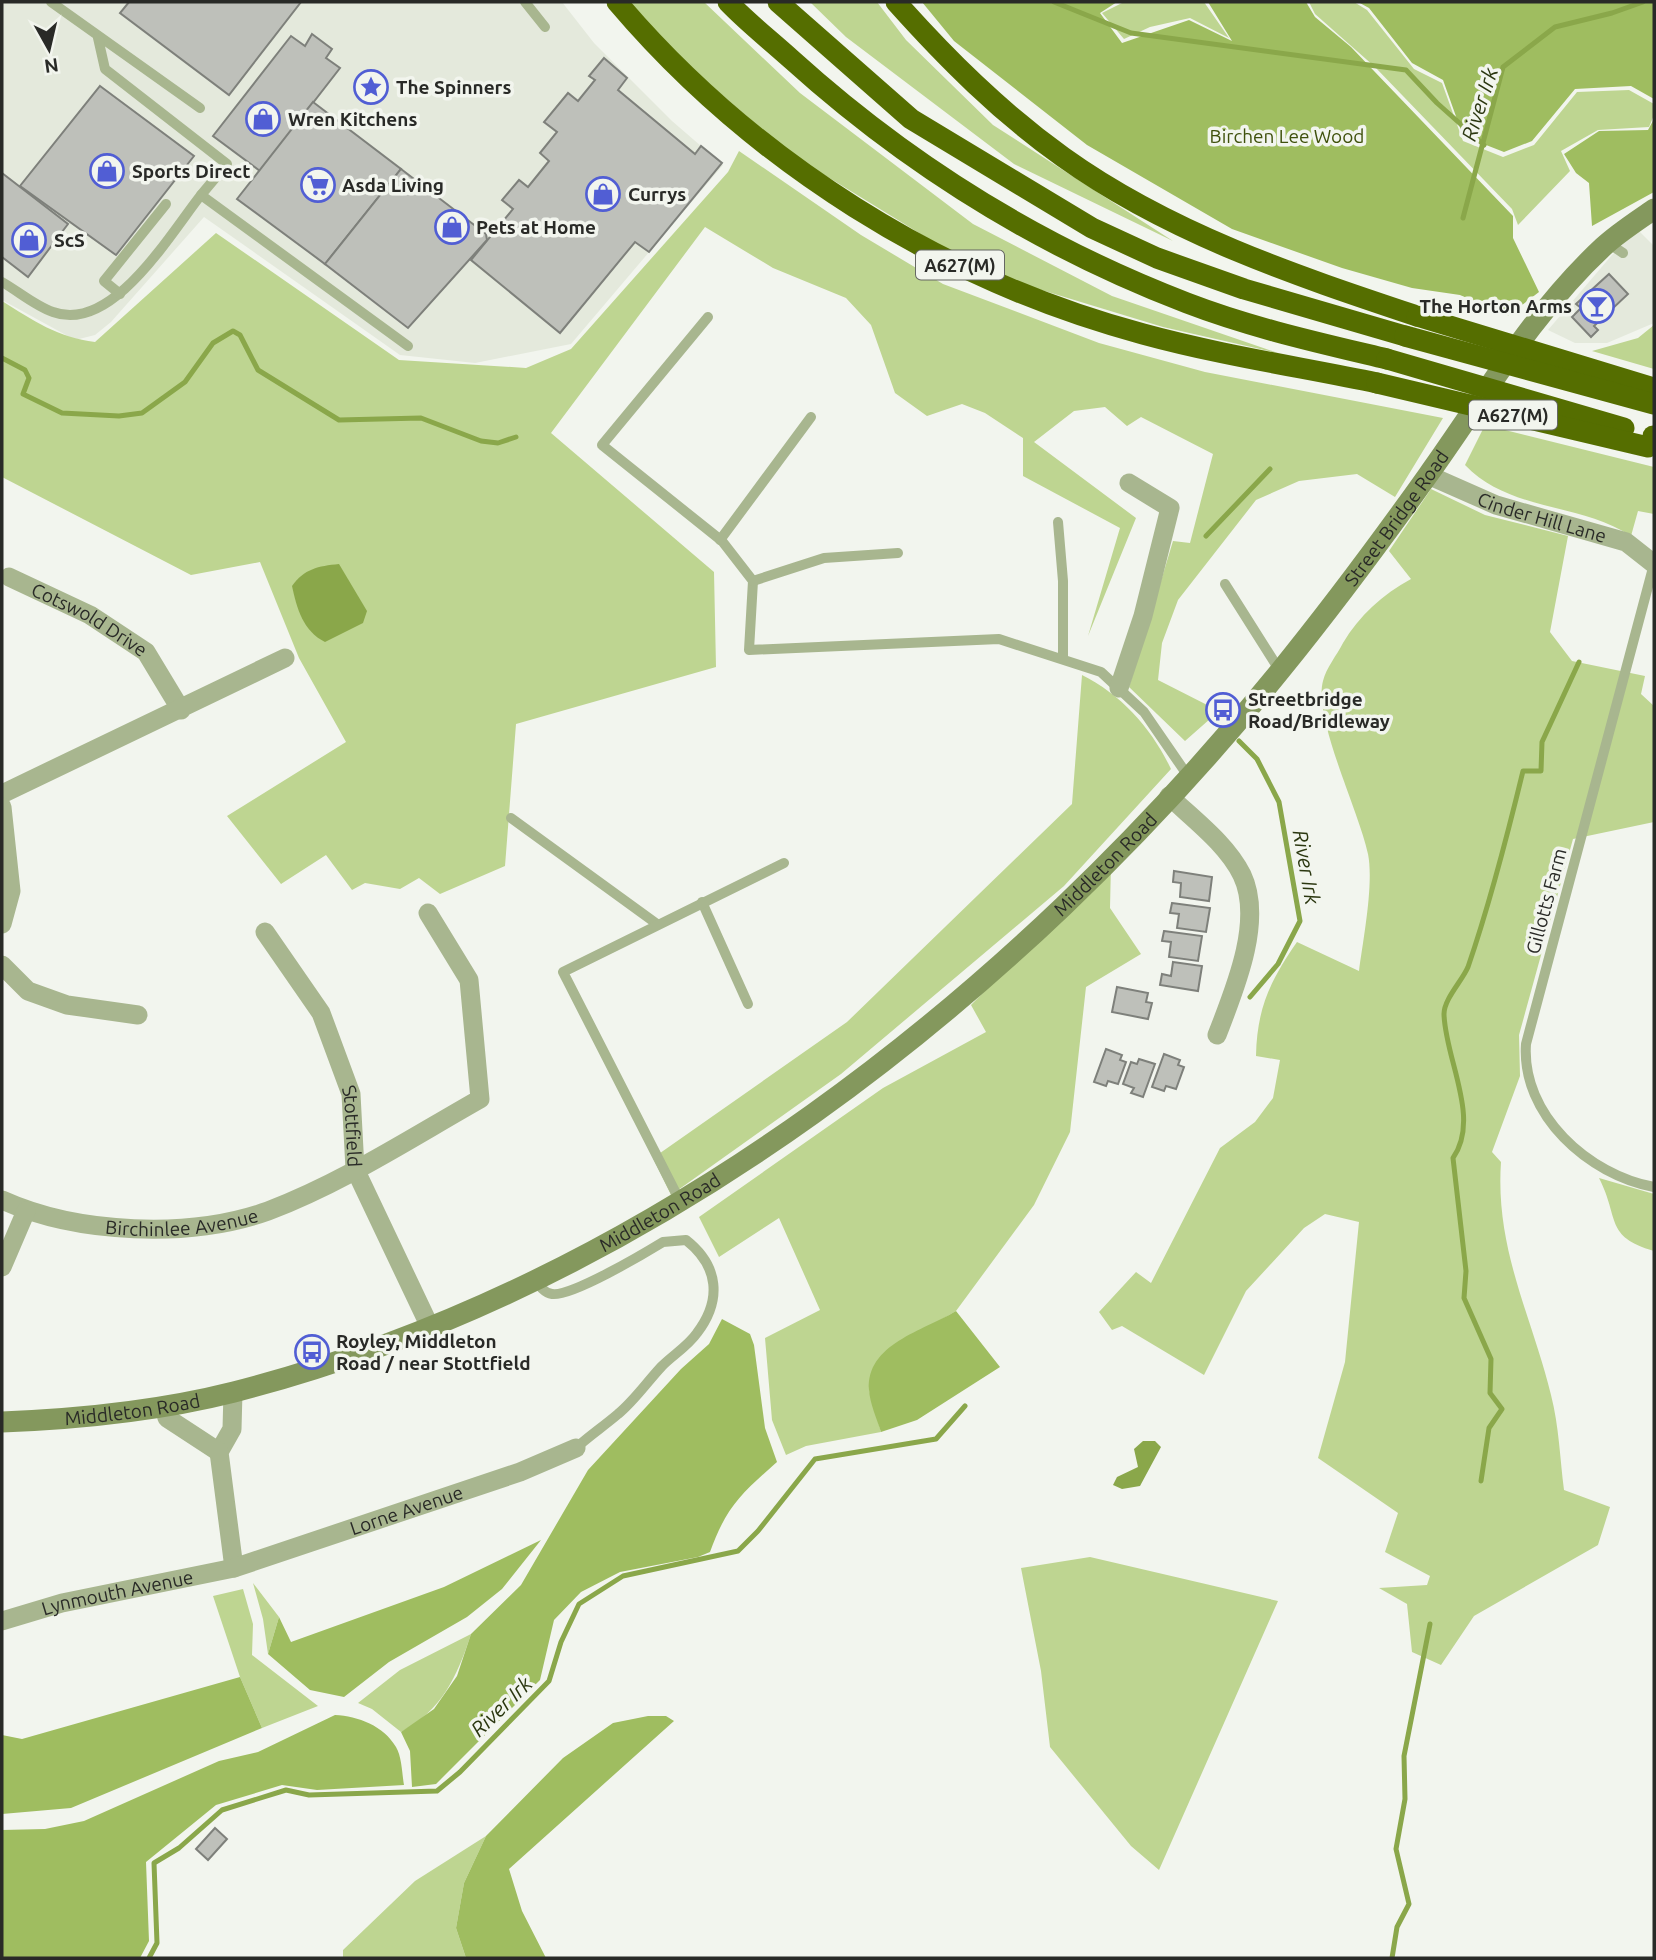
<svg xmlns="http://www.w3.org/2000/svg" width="1656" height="1960" font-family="Ubuntu,sans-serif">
<rect width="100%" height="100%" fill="#f2f5ee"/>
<g fill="#e4e9dc">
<polygon points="2,2 562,2 594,43 672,121 723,165 571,344 475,363 400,355 204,217 111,322 95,335 75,340 2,300"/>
<polygon points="1638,230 1654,246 1654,323 1607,343 1575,343 1548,330 1612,255"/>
</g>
<g fill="#bed591">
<polygon points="630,2 704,2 800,93 973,224 1112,296 1278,353 1163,327 1025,285 950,252 792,155 670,50"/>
<polygon points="810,2 877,2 906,40 993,125 1173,241 1014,164 846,37"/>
<polygon points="1124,2 1204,2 1229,38 1190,18 1150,27 1124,39 1102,13"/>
<polygon points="1309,2 1354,2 1367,10 1414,69 1442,83 1463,141 1503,157 1534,145 1577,92 1629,90 1654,104 1654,115 1649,127 1598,130 1561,151 1570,171 1518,225 1512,209 1375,67 1315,14"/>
<path d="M739,151L861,235L943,284L1099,343L1205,372L1443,418L1395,497L1357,474L1299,481L1256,500L1178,600L1162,643L1158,680L1219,711L1185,741L1129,687L1173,541L1190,543L1213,454L1141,417L1127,426L1105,407L1074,411L1034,442L1136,518L1088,636L1120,528L1023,476V438L985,413L962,404L927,416L895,393L871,325L846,298L773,268L705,227L551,433L714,572L716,667L516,724L505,866L440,894L419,878L400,889L365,883L352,890L326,855L281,884L227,816L346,742L299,658L260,562L191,575L2,477V301C32,320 59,338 95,342L216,233L399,360L526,368L571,349L728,172Z"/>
<polygon points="1654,325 1654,369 1592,351 1638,338"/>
<path d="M1485,425L1654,467V514L1638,511L1631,536C1579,502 1510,512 1465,465Z"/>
<path d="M1431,489L1485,515L1568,536L1550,632L1572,661L1645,676L1641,694L1654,706V822L1573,839L1519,1035L1520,1076L1492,1152L1501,1162C1495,1249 1531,1314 1551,1395C1559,1426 1560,1459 1564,1490L1610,1507L1598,1545L1474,1616L1441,1665L1412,1652L1407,1604L1379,1588L1427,1585L1430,1576L1385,1552L1398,1513L1318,1458L1345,1362L1359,1222L1325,1214L1304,1228L1246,1291L1204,1375L1122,1326L1112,1330L1099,1312L1136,1272L1151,1283L1220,1148L1255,1122L1273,1098L1280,1060L1256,1056C1257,1008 1270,981 1297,942L1359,971C1363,940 1374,884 1368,854C1359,811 1313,718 1323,681C1326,668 1337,655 1343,643C1359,616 1383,594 1411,579L1389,551Z"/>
<path d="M1082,675C1122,695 1152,729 1171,769L1064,886L841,1074L671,1195L653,1158L847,1022L1072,804Z"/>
<polygon points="1111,863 1110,908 1141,954 1086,987 1070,1132 1034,1205 956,1311 927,1328 869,1390 881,1432 806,1446 786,1455 772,1420 765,1338 820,1310 779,1218 719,1257 699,1217 883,1088 986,1032 971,1005"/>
<path d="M1599,1178L1654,1194V1251C1604,1236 1620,1219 1599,1178Z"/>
<polygon points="1090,1557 1278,1601 1159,1870 1131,1846 1050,1747 1041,1671 1021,1568"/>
<polygon points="253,1583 279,1617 268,1654 263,1619"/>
<polygon points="243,1589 253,1624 252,1655 318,1706 262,1728 240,1677 213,1596"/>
<path d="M471,1634C457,1677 442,1710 401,1732L372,1709L358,1703L400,1670Z"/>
<polygon points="486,1836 464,1883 456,1928 466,1958 343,1958 343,1950 415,1881"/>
</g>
<g fill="#9fbd60">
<polygon points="922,2 1117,2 1100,13 1122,43 1189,20 1232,41 1208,2 1306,2 1315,17 1351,47 1513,216 1513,238 1539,292 1508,316 1460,295 1412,288 1342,268 1232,229 1087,145 954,41"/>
<polygon points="1358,2 1654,2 1654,99 1631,86 1575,89 1532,141 1504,152 1463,136 1443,80 1412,63 1369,8"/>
<polygon points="1654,119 1654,192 1592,226 1589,183 1576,173 1564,154 1599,131 1648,130"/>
<path d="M956,1311L1000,1367L917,1420L881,1432C877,1419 870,1404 869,1390C866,1344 923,1331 956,1311Z"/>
<path d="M722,1319L750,1334L754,1345L765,1428L777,1462C742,1493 726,1507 710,1552L698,1557L620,1572L581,1592L554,1620L540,1680L436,1784L412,1787L410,1751L401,1732L434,1709L457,1676L471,1634L521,1585L588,1470L681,1369L709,1344Z"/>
<polygon points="541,1540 502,1589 467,1617 389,1662 344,1697 310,1690 268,1654 279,1617 291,1642 444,1587"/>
<polygon points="240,1677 262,1728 71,1808 2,1814 2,1735 22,1739"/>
<path d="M335,1715C358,1716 384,1726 396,1747C402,1757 402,1774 404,1785L317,1790L282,1785L216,1805L146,1862L149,1941L140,1958H2V1830L45,1829L84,1821L219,1761L258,1752Z"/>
<polygon points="648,1716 666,1716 674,1721 509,1869 522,1911 546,1958 466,1958 456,1928 464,1883 486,1836 563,1758 613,1723"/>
</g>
<g fill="#8aa74a">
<path d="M339,564L367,611L363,623L325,642C303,631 297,609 292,586C304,569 318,566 339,564Z"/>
<polygon points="1143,1441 1155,1441 1161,1447 1140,1486 1122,1489 1113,1485 1117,1477 1138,1467 1134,1449"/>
</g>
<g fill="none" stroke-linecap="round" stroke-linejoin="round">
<g stroke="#8aa74a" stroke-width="5">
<polyline points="1054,2 1131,33 1406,70 1437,103 1484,145"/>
<polyline points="1463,218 1503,67 1555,27 1612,13 1643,2"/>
<polyline points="2,358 25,370 29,378 23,394 62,413 119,416 142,413 185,382 213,343 233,331 240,335 258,370 339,420 421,418 481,441 498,443 516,437"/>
<polyline points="1206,536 1270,469"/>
<polyline points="1239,741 1257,759 1279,802 1300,921 1278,964 1250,997"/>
<path d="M1481,1481L1489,1428L1502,1409L1490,1393L1491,1359L1464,1298L1466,1271L1453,1158C1481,1118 1445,1059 1444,1014C1444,999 1462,981 1468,967C1490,903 1507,837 1523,771H1541L1542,742L1579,662"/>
<polyline points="149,1958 157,1943 154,1863 179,1848 222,1810 286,1790 309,1795 437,1791 460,1772 549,1681 561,1642 579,1604 623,1576 738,1551 758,1531 815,1459 936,1439 965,1406"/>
<polyline points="1392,1958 1397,1927 1409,1904 1396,1849 1405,1799 1404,1756 1430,1624"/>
</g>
</g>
<g fill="#bec0ba" stroke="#7e807b" stroke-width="2">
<polygon points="129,2 301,2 229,95 120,13"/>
<polygon points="312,34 332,49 326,58 340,68 260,171 213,136 291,36 305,46"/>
<polygon points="604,58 627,78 618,90 695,154 701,146 722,163 649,252 635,242 560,333 471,260 513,209 502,200 519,180 528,187 549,161 540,153 557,132 544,122 568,93 578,101 595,80 589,76"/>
<polygon points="100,86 194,156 116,255 20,186"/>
<polygon points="313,102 401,169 325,264 237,199"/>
<polygon points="401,169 486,234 487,240 408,328 325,264"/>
<polygon points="2,173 68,224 28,277 2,257"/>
<polygon points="1609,274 1628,294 1594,326 1598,330 1591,337 1572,317 1581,308 1576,304"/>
<polygon points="1174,871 1212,877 1209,901 1180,897 1181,883 1173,882"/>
<polygon points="1172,903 1210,908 1206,932 1177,928 1179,914 1170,913"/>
<polygon points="1164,931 1202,936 1198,961 1169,957 1171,942 1162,941"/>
<polygon points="1173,962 1202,966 1198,991 1160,985 1162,974 1171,976"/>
<polygon points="1117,987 1148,993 1146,1002 1152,1003 1148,1019 1112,1012"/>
<polygon points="1106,1049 1122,1055 1120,1060 1126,1062 1118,1084 1108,1081 1106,1086 1094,1082"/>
<polygon points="1164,1054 1180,1060 1178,1065 1184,1067 1176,1089 1166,1086 1164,1091 1152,1087"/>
<polygon points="1139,1059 1155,1064 1143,1097 1131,1093 1134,1088 1123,1084 1131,1062 1137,1064"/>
<polygon points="215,1828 227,1839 208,1860 196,1849"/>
</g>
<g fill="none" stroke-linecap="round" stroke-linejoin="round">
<g stroke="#a8b68f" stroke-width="10">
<polyline points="51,2 200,108"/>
<polyline points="525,2 545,27"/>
<polyline points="98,38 105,69 227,164 201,195 408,346"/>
<polyline points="1608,243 1623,253"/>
<path d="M2,282C18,291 35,306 53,312C112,334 170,234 201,195"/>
<polyline points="120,294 104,281 166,204"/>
<polyline points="708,317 602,445 722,541 753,581 749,650 999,639 1101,672 1144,712 1188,776"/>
<polyline points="1058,522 1063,581 1063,658"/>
<polyline points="720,540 811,417"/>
<path d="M1654,564L1526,1044C1521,1115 1589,1175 1654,1187"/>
<polyline points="753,581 824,558 898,553"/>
<polyline points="1225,584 1280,671"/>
<polyline points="511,818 657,924"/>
<polyline points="702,902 748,1004"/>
<polyline points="680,1201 563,972 784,863"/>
<path d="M536,1280C540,1286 544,1293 552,1294C571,1297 645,1253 663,1242L686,1240C719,1266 722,1300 697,1333C688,1346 673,1355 662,1366C647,1382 634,1401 618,1414C604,1426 589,1436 576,1448"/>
</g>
<g stroke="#a8b68f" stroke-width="19">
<path id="s1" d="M1428,475L1496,505L1626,542L1654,564"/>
<path id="s2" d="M9,577L90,615L146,652L181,710"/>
<polyline points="1119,688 1143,616 1170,508 1129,483"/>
<polyline points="2,794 285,658"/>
<path d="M1169,796C1193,819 1227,844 1242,875C1264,921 1234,991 1217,1035"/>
<polyline points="2,807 11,891 2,924"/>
<path id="s3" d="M265,932L321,1013L351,1094L355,1169L430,1327"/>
<polyline points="2,965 28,991 67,1005 138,1015"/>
<path id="s4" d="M2,1200C77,1234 190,1239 268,1211C342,1183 411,1138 480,1099L469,980L428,913"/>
<polyline points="2,1267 26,1211"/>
<polyline points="233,1392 232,1429 219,1452 234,1568"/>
<polyline points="164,1406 167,1418 219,1452"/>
<path id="s5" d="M2,1621L62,1603L234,1568L520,1472L576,1448"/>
</g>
<path stroke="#84985d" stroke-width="21" id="s6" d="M2,1422C79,1419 159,1411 234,1392C647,1286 1016,997 1280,671C1331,608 1381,541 1428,475C1484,397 1532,313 1603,247C1618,233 1637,221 1654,209"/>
<g stroke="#556e00" stroke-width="21">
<path d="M617,2C752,161 941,280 1143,334C1220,355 1300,367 1377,383"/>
<path d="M728,2C747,22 770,40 791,59C907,164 1041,247 1187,303C1252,328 1320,343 1387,359"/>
<polyline points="778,2 911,119 1092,228 1157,258 1244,289 1405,336"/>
<path d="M896,2C947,59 1000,112 1063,157C1169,233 1294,275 1417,316"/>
<polyline points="1653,436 1654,436"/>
</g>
<g stroke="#556e00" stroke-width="21">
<polyline points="1417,316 1654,388"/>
<polyline points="1405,336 1654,404"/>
<polyline points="1387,359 1624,428"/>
<polyline points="1377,383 1648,447"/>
</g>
</g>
<defs>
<g id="sight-ring" transform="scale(1.75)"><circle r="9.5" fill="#f2f5ee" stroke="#515ed4" stroke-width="1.5"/><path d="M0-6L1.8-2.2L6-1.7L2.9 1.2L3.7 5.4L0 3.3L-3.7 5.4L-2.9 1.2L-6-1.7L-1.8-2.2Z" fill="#515ed4"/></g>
<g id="shop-ring" transform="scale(1.75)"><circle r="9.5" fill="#f2f5ee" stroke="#515ed4" stroke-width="1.5"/><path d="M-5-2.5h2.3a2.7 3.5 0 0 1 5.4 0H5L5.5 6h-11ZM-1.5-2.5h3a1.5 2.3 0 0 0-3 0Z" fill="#515ed4"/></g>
<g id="supermarket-ring" transform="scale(1.75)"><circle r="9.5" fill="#f2f5ee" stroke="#515ed4" stroke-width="1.5"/><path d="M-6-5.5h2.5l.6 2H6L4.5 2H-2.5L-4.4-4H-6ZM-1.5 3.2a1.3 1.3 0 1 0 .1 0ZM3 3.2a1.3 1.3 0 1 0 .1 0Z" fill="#515ed4"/></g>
<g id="bar-ring" transform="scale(1.75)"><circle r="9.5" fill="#f2f5ee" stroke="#515ed4" stroke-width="1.5"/><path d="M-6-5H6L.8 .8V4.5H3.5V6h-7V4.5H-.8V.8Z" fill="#515ed4"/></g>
<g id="bus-ring" transform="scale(1.75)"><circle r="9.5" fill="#f2f5ee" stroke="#515ed4" stroke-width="1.5"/><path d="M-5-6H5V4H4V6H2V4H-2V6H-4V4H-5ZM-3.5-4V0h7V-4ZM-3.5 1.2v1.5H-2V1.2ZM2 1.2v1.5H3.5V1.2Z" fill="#515ed4"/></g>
</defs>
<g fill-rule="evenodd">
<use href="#sight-ring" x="371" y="87"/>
<use href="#shop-ring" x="263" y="119"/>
<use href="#shop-ring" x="107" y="171"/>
<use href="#supermarket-ring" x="318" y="185"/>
<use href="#shop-ring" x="603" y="194"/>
<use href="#shop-ring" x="452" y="227"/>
<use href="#shop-ring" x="29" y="240"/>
<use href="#bar-ring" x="1597" y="306"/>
<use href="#bus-ring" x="1223" y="710"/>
<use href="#bus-ring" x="312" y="1352"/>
</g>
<g text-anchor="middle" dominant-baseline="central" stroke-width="7" stroke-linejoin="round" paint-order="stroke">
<g fill="#f2f5ee" stroke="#656763" stroke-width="2">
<rect x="916" y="250.5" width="88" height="29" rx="5"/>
<rect x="1469" y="400.5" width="88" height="29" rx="5"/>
</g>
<g font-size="18" font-weight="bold" fill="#292a27">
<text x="960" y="265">A627(M)</text>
<text x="1513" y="415">A627(M)</text>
</g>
<g font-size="19" font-weight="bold" fill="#292a27" stroke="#f2f5ee" text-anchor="start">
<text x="396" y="87">The Spinners</text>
<text x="288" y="119">Wren Kitchens</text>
<text x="132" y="171">Sports Direct</text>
<text x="342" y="185">Asda Living</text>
<text x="628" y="194">Currys</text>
<text x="476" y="227">Pets at Home</text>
<text x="54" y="240">ScS</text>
<text x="1572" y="306" text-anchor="end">The Horton Arms</text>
<text x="1248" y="699">Streetbridge<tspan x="1248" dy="22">Road/Bridleway</tspan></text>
<text x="336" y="1341">Royley, Middleton<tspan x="336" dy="22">Road / near Stottfield</tspan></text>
</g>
<g font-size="19" fill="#3f510c" stroke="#f2f5ee">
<text x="1287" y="136">Birchen Lee Wood</text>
</g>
<g font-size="19" fill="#292a27" stroke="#f2f5ee">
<text stroke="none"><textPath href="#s6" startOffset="1718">Street Bridge Road</textPath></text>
<text stroke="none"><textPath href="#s1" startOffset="122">Cinder Hill Lane</textPath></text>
<text stroke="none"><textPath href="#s2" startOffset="91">Cotswold Drive</textPath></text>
<text stroke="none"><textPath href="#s6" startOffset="1265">Middleton Road</textPath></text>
<text transform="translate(1546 901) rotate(-75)">Gillotts Farm</text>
<text stroke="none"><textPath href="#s3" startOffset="217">Stottfield</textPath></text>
<text stroke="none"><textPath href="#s6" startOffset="698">Middleton Road</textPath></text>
<text stroke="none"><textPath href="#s4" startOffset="184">Birchinlee Avenue</textPath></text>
<text stroke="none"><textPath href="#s6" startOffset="131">Middleton Road</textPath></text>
<text stroke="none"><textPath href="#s5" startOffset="420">Lorne Avenue</textPath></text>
<text stroke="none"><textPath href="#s5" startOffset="119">Lynmouth Avenue</textPath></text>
</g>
<g font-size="21" font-style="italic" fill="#2b3710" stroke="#f2f5ee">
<text transform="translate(1479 104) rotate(-72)">River Irk</text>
<text transform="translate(1307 867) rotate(80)">River Irk</text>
<text transform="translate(501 1706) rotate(-44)">River Irk</text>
</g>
</g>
<rect width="1656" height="1960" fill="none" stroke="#292a27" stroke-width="7"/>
<g transform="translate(49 49) rotate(172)" stroke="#f2f5ee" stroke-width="5" paint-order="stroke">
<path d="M0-5L12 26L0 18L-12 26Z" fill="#292a27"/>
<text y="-10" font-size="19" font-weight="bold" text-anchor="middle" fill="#292a27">N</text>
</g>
</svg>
